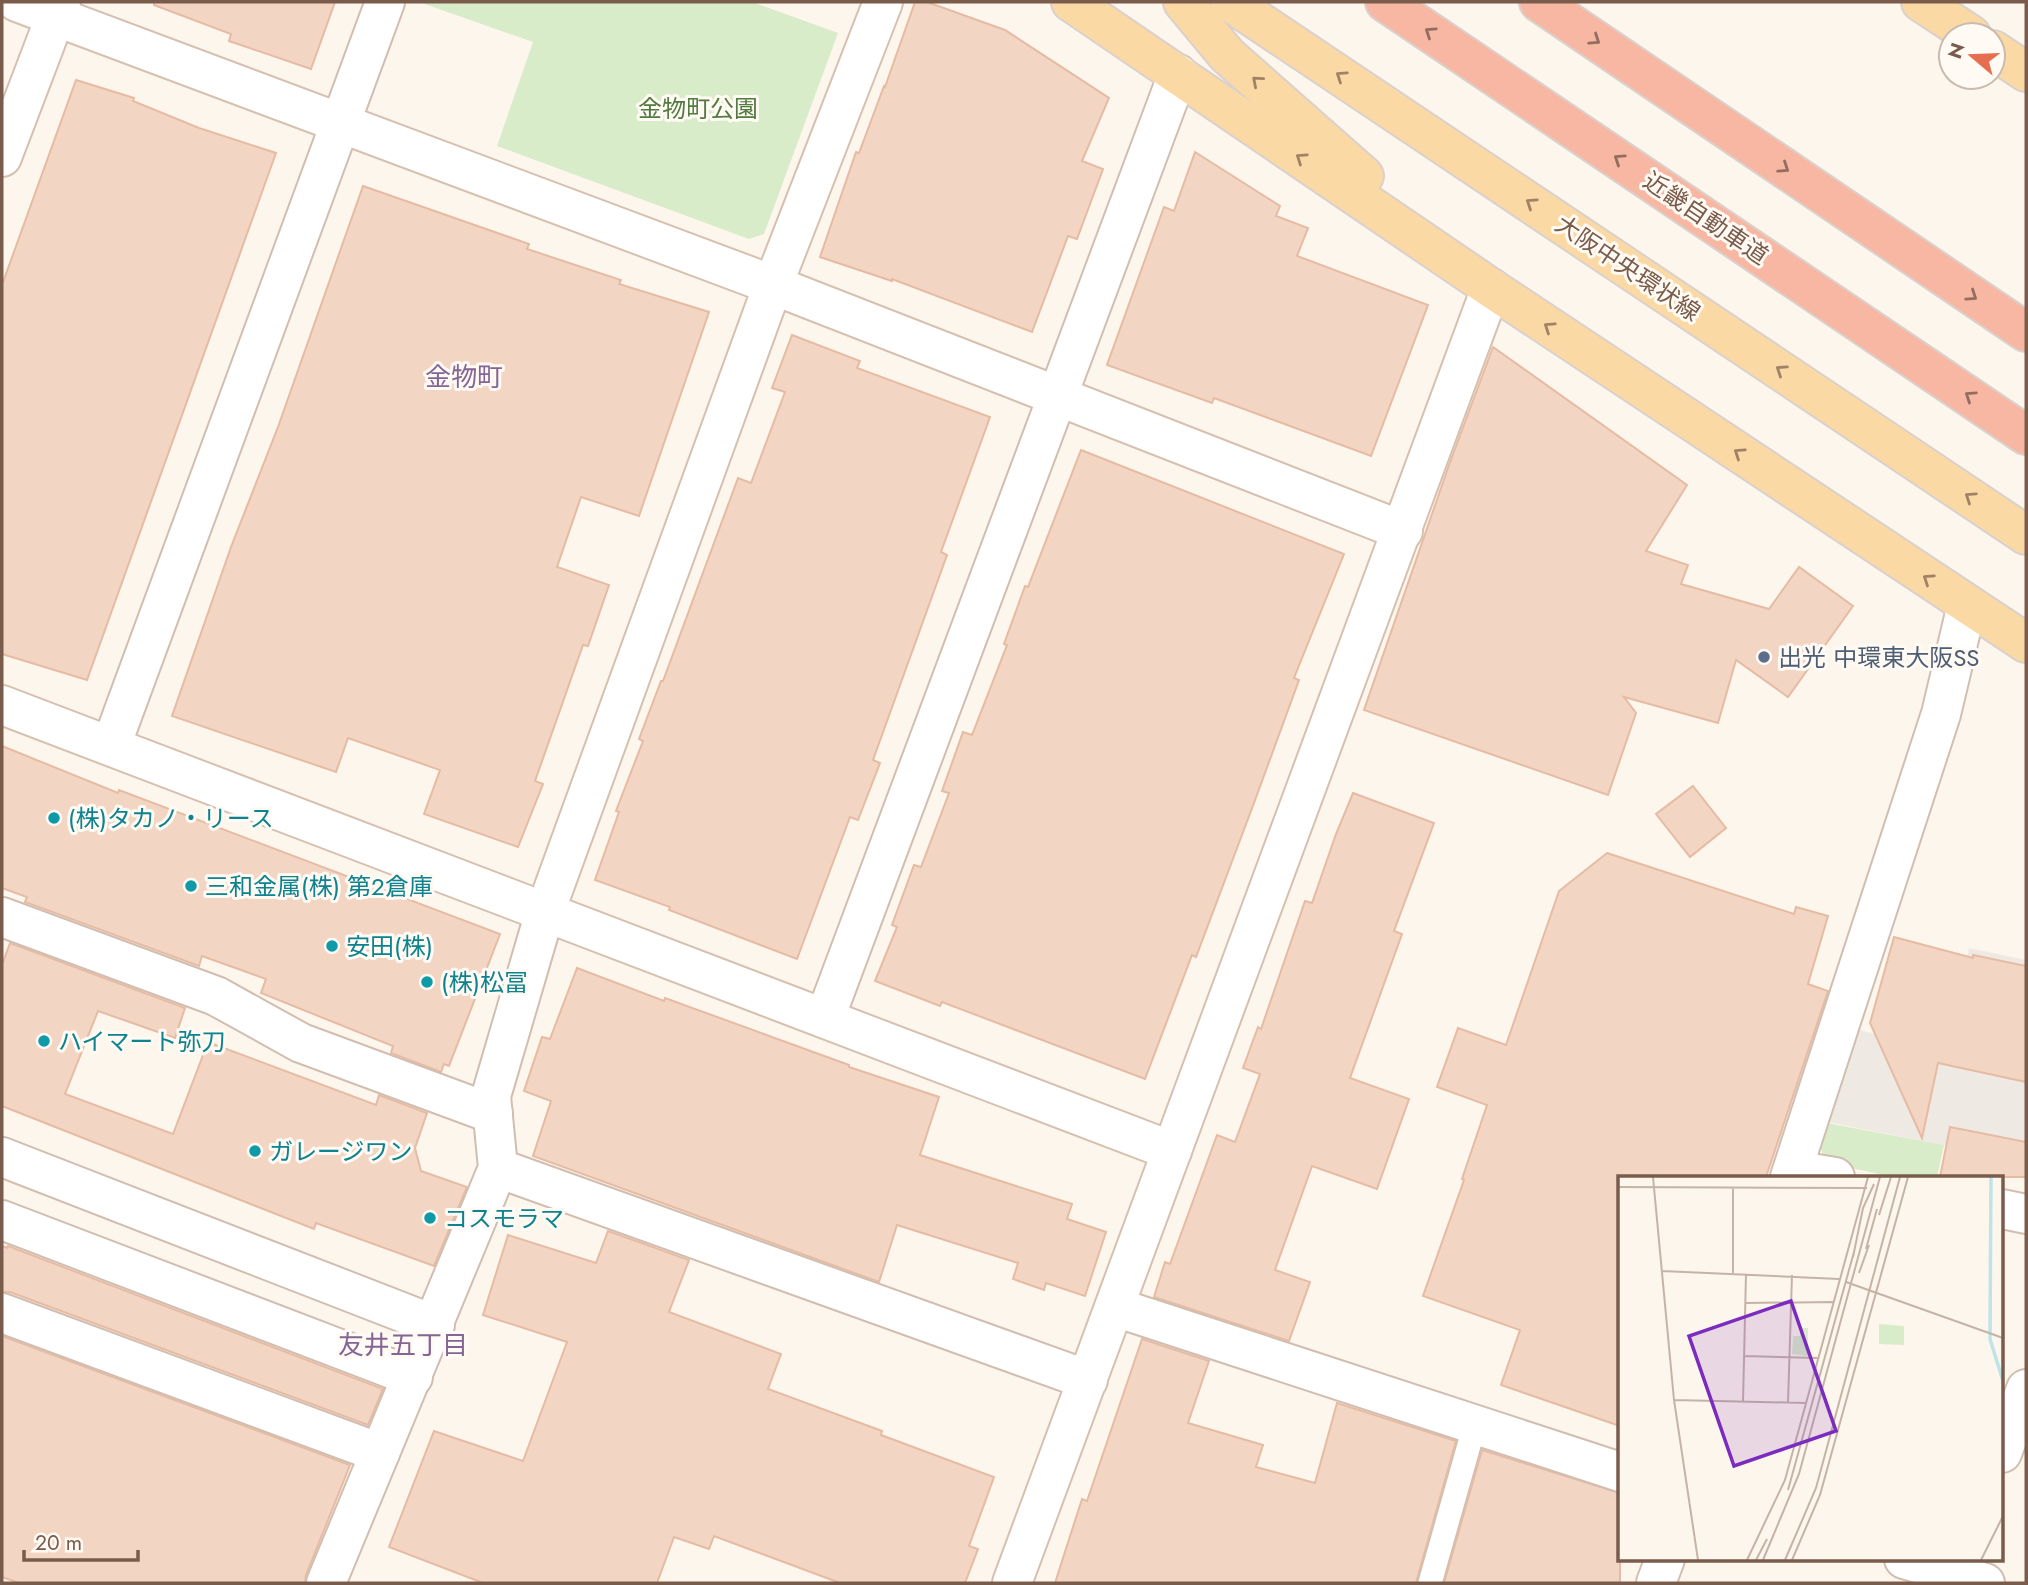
<svg xmlns="http://www.w3.org/2000/svg" width="2028" height="1585" font-family="Jost,'Noto Sans JP',sans-serif">
<rect width="100%" height="100%" fill="#fdf6ec"/>
<polygon fill="#efe9e4" points="1969,948 2026,960 2026,1161 1827,1122 1858,1030 1950,1049"/>
<g fill="#d8ecc9">
<polygon points="419,2 752,2 838,33 764,234 749,239 497,146 533,42"/>
<polygon points="1827,1123 1944,1145 1937,1177 1894,1177 1827,1163 1820,1147"/>
</g>
<g fill="#f3d5c3" stroke="#e6bba3" stroke-width="2">
<polygon points="154,2 335,2 311,69 229,41 231,34 154,5"/>
<polygon points="915,2 927,2 1005,30 1109,98 1082,161 1103,169 1077,239 1068,236 1032,332 892,279 892,281 820,257 856,152 859,153 884,86 885,87"/>
<polygon points="76,80 134,98 133,101 199,128 276,153 87,680 2,654 2,285"/>
<polygon points="1195,152 1280,206 1276,216 1308,228 1297,256 1428,305 1371,456 1214,398 1212,403 1107,365 1164,207 1174,211"/>
<polygon points="363,186 529,244 527,249 621,280 619,284 709,312 639,516 581,497 557,567 609,585 588,646 583,645 535,781 543,784 518,847 424,814 440,770 348,738 336,772 172,716 231,547 278,427"/>
<polygon points="792,335 860,361 857,368 990,417 941,552 947,555 873,760 880,763 858,820 850,817 797,959 669,910 670,907 595,880 619,812 616,811 643,741 639,739 661,681 663,681 738,478 751,483 785,392 772,388"/>
<polygon points="1493,347 1687,485 1646,551 1688,565 1681,584 1769,609 1799,567 1853,606 1788,697 1736,660 1718,723 1624,697 1636,713 1608,795 1364,710 1449,465"/>
<polygon points="1081,450 1344,554 1294,678 1299,680 1254,803 1196,957 1192,955 1145,1079 942,1002 940,1006 875,981 897,927 892,925 914,865 921,867 949,793 942,791 963,732 972,735 1007,645 1004,644 1025,586 1028,587"/>
<polygon points="2,746 118,793 119,790 500,934 449,1066 444,1064 441,1072 391,1053 393,1046 261,993 266,979 202,956 199,966 25,902 27,897 2,888"/>
<polygon points="1693,786 1726,828 1690,857 1656,814"/>
<polygon points="1353,793 1434,823 1394,931 1402,934 1350,1078 1409,1099 1377,1189 1312,1166 1275,1270 1310,1282 1289,1341 1154,1297 1165,1262 1170,1264 1217,1135 1235,1142 1260,1074 1243,1068 1258,1027 1261,1029 1305,901 1312,903 1336,834"/>
<polygon points="1607,853 1794,914 1796,907 1828,916 1808,984 1828,991 1766,1177 1620,1177 1620,1426 1501,1385 1520,1330 1423,1296 1464,1180 1462,1179 1487,1105 1437,1087 1458,1028 1506,1045 1559,891"/>
<polygon points="1894,937 1973,958 1973,955 2026,966 2026,1082 1938,1063 1922,1138 1870,1023"/>
<polygon points="10,943 185,1008 175,1038 98,1011 65,1094 173,1134 208,1042 376,1105 379,1095 427,1113 415,1148 421,1171 467,1187 434,1266 316,1223 314,1229 2,1106 2,965"/>
<polygon points="577,968 664,1001 665,998 849,1065 849,1067 939,1097 920,1155 1072,1204 1067,1219 1106,1232 1085,1296 1046,1283 1044,1290 1013,1279 1018,1263 897,1225 879,1282 533,1156 551,1101 524,1091 542,1037 550,1039"/>
<polygon points="1950,1127 2026,1142 2026,1177 1940,1177"/>
<polygon points="608,1231 689,1260 669,1312 781,1354 768,1389 882,1431 881,1435 994,1477 969,1546 978,1549 965,1583 840,1583 714,1536 709,1549 674,1537 657,1583 483,1583 389,1547 434,1431 523,1461 567,1342 483,1315 508,1235 596,1263"/>
<polygon points="2,1246 7,1248 8,1246 383,1389 368,1425 10,1292 2,1292"/>
<polygon points="2,1336 350,1465 306,1575 305,1583 19,1583 2,1577"/>
<polygon points="1142,1339 1209,1361 1188,1423 1263,1445 1256,1467 1315,1483 1337,1403 1456,1441 1416,1583 1055,1583 1082,1499 1087,1501"/>
<polygon points="1482,1450 1620,1493 1620,1583 1444,1583"/>
</g>
<g fill="none" stroke-linecap="round" stroke-linejoin="round">
<g stroke="#d1beb0" stroke-width="26">
<polyline id="lane" points="1430,1583 1475,1424"/>
</g>
<g stroke="#d1beb0" stroke-width="42">
<g id="street">
<polyline points="111,746 385,2"/>
<polyline points="2,917 216,996 301,1043 493,1114"/>
<polyline points="825,1018 1178,74"/>
<polyline points="2,1157 435,1325"/>
<polyline points="498,1168 1088,1380"/>
<polyline points="1793,1170 1835,1177"/>
<polyline points="1790,1177 1941,714 1967,605"/>
<polyline points="2002,1209 2026,1214"/>
<polyline points="2,1220 413,1377"/>
<polyline points="1115,1307 1620,1472"/>
<polyline points="2,1313 380,1453"/>
<polyline points="2002,1453 2026,1389"/>
<polyline points="1904,1559 1985,1583"/>
<polyline points="326,1583 498,1168 491,1096 545,912"/>
<polyline points="1656,1583 1665,1559"/>
</g>
</g>
<g stroke="#d6c0b0" stroke-width="42">
<g id="secondary">
<polyline points="17,2 773,285 1403,531"/>
<polyline points="2,157 61,2"/>
<polyline points="2,705 1172,1151"/>
<polyline points="545,912 773,285 883,2"/>
<polyline points="1012,1583 1491,288"/>
</g>
</g>
<g stroke="#dad1cd" stroke-width="42">
<g id="primary">
<polyline points="1071,2 1491,288 2026,643"/>
<polyline points="1183,2 1227,55 1364,176"/>
<polyline points="1230,2 2026,535"/>
<polyline points="1921,2 1971,35"/>
<polyline points="1993,50 2026,72"/>
</g>
</g>
<g stroke="#dad1cd" stroke-width="42">
<g id="highway">
<polyline points="1385,2 2026,435"/>
<polyline points="1539,2 2026,332"/>
</g>
</g>
<use href="#lane" stroke="#fff" stroke-width="23"/>
<use href="#street" stroke="#fff" stroke-width="38"/>
<use href="#secondary" stroke="#fff" stroke-width="38"/>
<use href="#primary" stroke="#fbd9a5" stroke-width="38"/>
<use href="#highway" stroke="#f7b7a3" stroke-width="38"/>
</g>
<defs><path id="oneway-chevron" d="M-2-3.5L2.5 0L-2 3.5" fill="none" stroke-width="1.6" stroke-linecap="round" stroke-linejoin="round" transform="scale(1.75)"/></defs>
<g stroke="#936e5e">
<use href="#oneway-chevron" transform="translate(1430 32) rotate(-146)"/>
<use href="#oneway-chevron" transform="translate(1595 40) rotate(34)"/>
<use href="#oneway-chevron" transform="translate(1619 159) rotate(-146)"/>
<use href="#oneway-chevron" transform="translate(1784 168) rotate(34)"/>
<use href="#oneway-chevron" transform="translate(1972 296) rotate(34)"/>
<use href="#oneway-chevron" transform="translate(1970 396) rotate(-146)"/>
</g>
<g stroke="#a18267">
<use href="#oneway-chevron" transform="translate(1341 76) rotate(-146)"/>
<use href="#oneway-chevron" transform="translate(1257 81) rotate(-139)"/>
<use href="#oneway-chevron" transform="translate(1301 158) rotate(-146)"/>
<use href="#oneway-chevron" transform="translate(1531 203) rotate(-146)"/>
<use href="#oneway-chevron" transform="translate(1549 327) rotate(-146)"/>
<use href="#oneway-chevron" transform="translate(1781 370) rotate(-146)"/>
<use href="#oneway-chevron" transform="translate(1739 453) rotate(-146)"/>
<use href="#oneway-chevron" transform="translate(1970 497) rotate(-146)"/>
<use href="#oneway-chevron" transform="translate(1928 579) rotate(-146)"/>
</g>
<circle fill="#5c6f8a" stroke="#fffaf3" stroke-width="2.5" cx="1764" cy="657" r="7"/>
<g fill="#0f9aa8" stroke="#fffaf3" stroke-width="2.5">
<circle cx="54" cy="818" r="7"/>
<circle cx="191" cy="886" r="7"/>
<circle cx="332" cy="946" r="7"/>
<circle cx="427" cy="982" r="7"/>
<circle cx="44" cy="1041" r="7"/>
<circle cx="255" cy="1151" r="7"/>
<circle cx="430" cy="1218" r="7"/>
</g>
<g text-anchor="middle" dominant-baseline="central" stroke-width="6" stroke-linejoin="round" paint-order="stroke">
<g font-size="24" fill="#537a41" stroke="#fffaf3">
<text x="698" y="108">金物町公園</text>
</g>
<g font-size="24" fill="#7a5c4d" stroke="#fffaf3">
<text transform="translate(1706 218) rotate(34)">近畿自動車道</text>
<text transform="translate(1628 268) rotate(34)">大阪中央環状線</text>
</g>
<g font-size="24" fill="#4e5e75" stroke="#fffaf3" text-anchor="start">
<text x="1778" y="657">出光 中環東大阪SS</text>
</g>
<g font-size="24" fill="#0d838f" stroke="#fffaf3" text-anchor="start">
<text x="68" y="818">(株)タカノ・リース</text>
<text x="205" y="886">三和金属(株) 第2倉庫</text>
<text x="346" y="946">安田(株)</text>
<text x="441" y="982">(株)松冨</text>
<text x="58" y="1041">ハイマート弥刀</text>
<text x="269" y="1151">ガレージワン</text>
<text x="444" y="1218">コスモラマ</text>
</g>
<g font-size="26" fill="#846695" stroke="#fffaf3">
<text x="464" y="377">金物町</text>
<text x="403" y="1345">友井五丁目</text>
</g>
</g>
<g transform="translate(1618 1176)">
<rect width="385" height="385" fill="#fdf6ec"/>
<path d="M261,148L286,150V169L261,168ZM182,152H190V180L174,178L175,160H182Z" fill="#d8ecc9"/>
<path fill="none" stroke="#bfe3e8" stroke-width="3.5" d="M373,1L372,163L385,205"/>
<path fill="none" stroke="#c5b3a7" stroke-width="2" d="M35,1L56,224L80,384M0,11L249,12M115,12V97M261,39L273,1M248,73L259,33M235,81L245,32L256,8M44,95L221,103M241,97L251,69M228,106L385,162M128,127L215,126M127,180L200,182M56,224L188,227M125,226L128,98M170,227L174,99M170,314L236,76M129,384L167,304L250,1M138,384L149,363M145,384L181,298L262,1M167,384L198,312L282,1M174,384L202,319L290,1M363,384L385,340"/>
<path fill="#7b2cbf" fill-opacity="0.15" stroke="#7b2cbf" stroke-width="3.5" d="M173,125L218,255L116,290L71,160Z"/>
<rect width="385" height="385" fill="none" stroke="#7a5c4d" stroke-width="3.5"/>
</g>
<rect width="2028" height="1585" fill="none" stroke="#7a5c4d" stroke-width="7"/>
<g transform="translate(1972 56) rotate(289)"><circle r="33" fill="#fffaf3" stroke="#cabbb1" stroke-width="2"/>
<path d="M0-5L12 26L0 18L-12 26Z" fill="#e76f51"/>
<text y="-10" font-size="19" font-weight="bold" text-anchor="middle" fill="#7a5c4d">N</text>
</g>
<path d="M24 1550v10h114v-10" fill="none" stroke="#7a5c4d" stroke-width="3.5"/>
<text x="35" y="1550" font-size="21" fill="#7a5c4d" stroke="#fffaf3" stroke-width="5" paint-order="stroke">20 m</text>
</svg>
